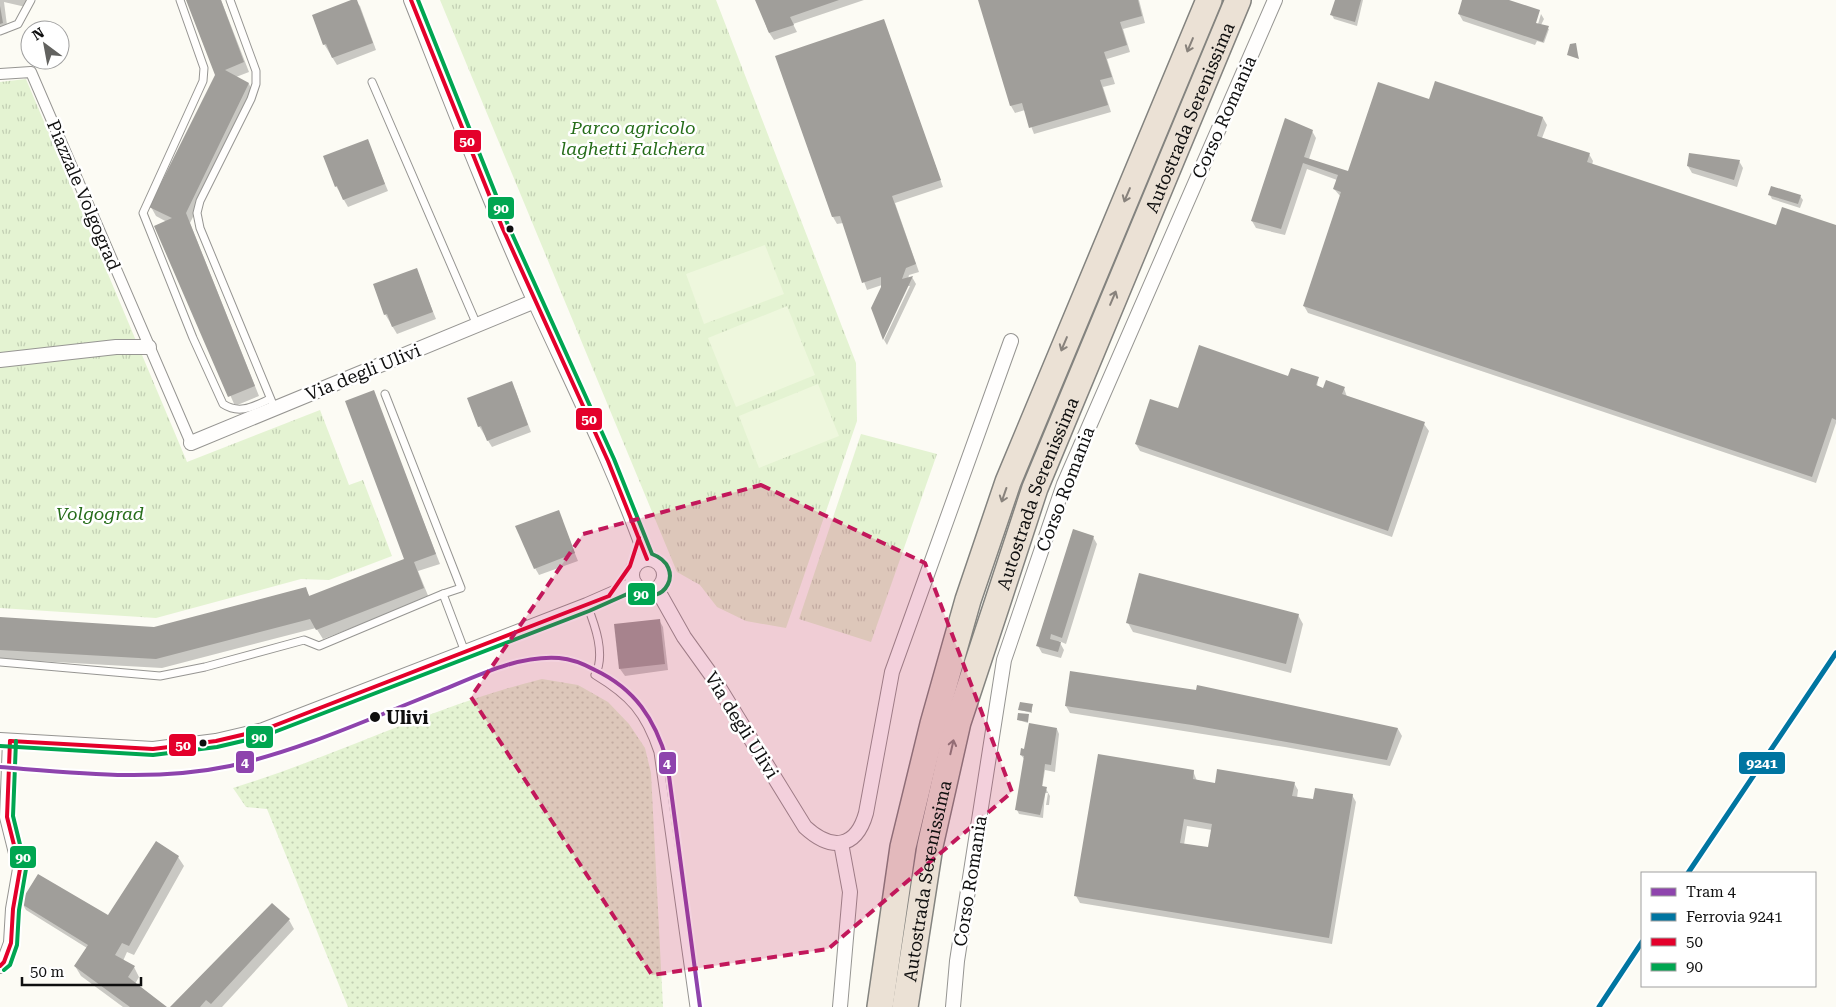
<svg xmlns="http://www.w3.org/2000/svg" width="1836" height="1007" font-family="'Roboto Serif',serif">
<defs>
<pattern id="grass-dots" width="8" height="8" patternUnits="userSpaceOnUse" patternTransform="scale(1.25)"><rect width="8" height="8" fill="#e4f3d2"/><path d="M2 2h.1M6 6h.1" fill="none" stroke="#c2cfb3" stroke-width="1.8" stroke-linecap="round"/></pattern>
<pattern id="park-tufts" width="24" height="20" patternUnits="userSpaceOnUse" patternTransform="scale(1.25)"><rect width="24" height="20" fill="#e4f3d2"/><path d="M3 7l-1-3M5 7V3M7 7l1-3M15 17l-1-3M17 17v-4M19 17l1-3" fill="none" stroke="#c2cfb3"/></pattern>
</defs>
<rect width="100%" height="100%" fill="#fcfbf4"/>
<path fill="url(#grass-dots)" d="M542,679L578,685L608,702L629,724L645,748L651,773L663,1007H348L267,809L246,807L233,788C337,756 436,705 542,679Z"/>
<g fill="url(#park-tufts)">
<polygon points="440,0 716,0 856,363 857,421 786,628 746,621 717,607 700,585 677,572"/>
<polygon points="26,79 187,462 320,410 349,485 363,480 392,556 329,580 301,579 156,618 0,608 0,82"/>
<polygon points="861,434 937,454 871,642 799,619"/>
</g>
<g fill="#eef7dd">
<polygon points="765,245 784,294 704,324 686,274"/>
<polygon points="787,306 815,375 736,407 708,338"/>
<polygon points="818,384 839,436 759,468 739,416"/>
</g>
<g fill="#0003" fill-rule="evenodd">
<polygon points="0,0 30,0 30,8 4,2 8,33 0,34"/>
<polygon points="188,0 221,0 249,72 236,77 249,84 254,94 190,223 259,396 235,406 156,227 167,222 156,216 151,207 217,75"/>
<polygon points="354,0 360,6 376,50 337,65 324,44"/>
<polygon points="757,0 864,0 793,24 797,32 774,40 768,31"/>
<polygon points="979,0 1139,0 1145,23 1123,29 1130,52 1107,59 1115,84 1103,87 1111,112 1034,134 1025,110 1015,113 1011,106"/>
<polygon points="1336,0 1363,0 1357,26 1334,19 1332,15"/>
<polygon points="1463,0 1505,0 1535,24 1538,24 1541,14 1544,19 1541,25 1549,29 1544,43 1537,41 1535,45 1463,21 1459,14"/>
<polygon points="883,20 943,187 895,203 919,272 909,275 908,279 912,277 916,284 887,345 884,340 910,286 882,285 867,290 843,223 837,224 833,217 777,57"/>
<polygon points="1430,100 1543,118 1547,125 1542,138 1589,154 1593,161 1592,165 1777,226 1836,226 1836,423 1816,483 1308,313 1304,306 1341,197 1334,189 1337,180 1307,169 1285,235 1256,228 1252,221 1312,131 1316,138 1309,159 1349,173"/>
<polygon points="367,140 388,191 348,207 336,186"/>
<polygon points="1739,161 1743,168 1737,187 1692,173 1688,166"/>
<polygon points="1770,195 1800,196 1803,200 1800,208 1772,199"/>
<polygon points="416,269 436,319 397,334 385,314"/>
<polygon points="1289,378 1318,378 1317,387 1324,389 1344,388 1347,397 1424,424 1429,431 1392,537 1140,451 1136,444 1179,410"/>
<polygon points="515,389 531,432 492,447 479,426"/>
<polygon points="373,392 440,564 418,571 429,598 323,639 316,628 162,668 0,659 0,619 154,628 305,588 310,597 405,560"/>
<polygon points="558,511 578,561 539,575 535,568"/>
<polygon points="1093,537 1097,544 1066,644 1059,641 1064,650 1061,658 1042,653 1038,646"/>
<polygon points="1298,615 1303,624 1291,673 1133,632 1128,623"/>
<polygon points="659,620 663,627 668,670 625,676 620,669"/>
<polygon points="1032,705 1032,713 1020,710"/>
<polygon points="1066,706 1398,729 1402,736 1390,766 1285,747 1070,713"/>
<polygon points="1028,716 1028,723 1018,720"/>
<polygon points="1057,729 1059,734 1055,772 1045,770 1042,788 1046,789 1050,796 1049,805 1046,805 1048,793 1045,793 1043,818 1019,814 1017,810 1025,760 1021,755"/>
<path d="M1193,771L1197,781L1216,784L1294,783L1298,790L1297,798L1314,801L1352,795L1356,802L1332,944L1080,903L1076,896ZM1187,826L1212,830L1209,849L1184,845Z"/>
<polygon points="178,857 184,866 134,955 127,952 123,961 134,967 139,977 135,984 165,1007 123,1007 81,976 75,966 87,948 26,910 22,903 108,916"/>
<polygon points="289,920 294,929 222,1007 172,1007"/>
</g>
<g fill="#a09e9a" fill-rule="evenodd">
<polygon points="186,0 221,0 244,62 225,70 249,83 186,213 255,386 228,397 154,226 172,218 149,207 215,75"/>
<polygon points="351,0 357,0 373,43 332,58 326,44 323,45 312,15"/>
<polygon points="755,0 839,0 790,17 794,25 769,33"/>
<polygon points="978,0 1138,0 1142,16 1120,22 1127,45 1104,52 1112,77 1100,80 1108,105 1029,128 1022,103 1010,106"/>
<polygon points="1335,0 1361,0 1355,22 1330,15"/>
<polygon points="1462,0 1509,0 1540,10 1536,23 1549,26 1543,42 1458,14"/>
<polygon points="0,6 3,23 0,24"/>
<polygon points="884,19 941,180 892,196 916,264 906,268 902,279 913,276 883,340 871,308 881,287 881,277 862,283 840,216 832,217 775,56"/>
<polygon points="1576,43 1578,55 1579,59 1567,55 1570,44"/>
<polygon points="1435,81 1543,117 1537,136 1590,153 1587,162 1776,225 1782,207 1836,225 1836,420 1832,418 1812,477 1303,306 1341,192 1333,189 1338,175 1303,163 1281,229 1251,221 1285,118 1313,130 1304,157 1348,171 1378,82 1429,99"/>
<polygon points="368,139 385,184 343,200 337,186 335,187 323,156"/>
<polygon points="1689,153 1740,160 1734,180 1687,166"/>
<polygon points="1771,186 1801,195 1798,204 1768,195"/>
<polygon points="417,268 433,312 392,327 387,314 384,315 373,284"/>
<polygon points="1199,345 1288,376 1291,368 1319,377 1316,385 1323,388 1326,380 1345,387 1342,394 1425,422 1388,531 1135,444 1150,399 1178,408"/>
<polygon points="512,381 528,425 487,441 481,426 478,427 467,398"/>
<polygon points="374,390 436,554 414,562 424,588 316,630 310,619 156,659 0,650 0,617 154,627 306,587 309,596 404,559 345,401"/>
<polygon points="559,510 575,553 534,569 515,526"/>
<polygon points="1073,529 1094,536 1062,638 1051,634 1050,639 1061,642 1058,652 1036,646"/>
<polygon points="1139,573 1299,614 1286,664 1126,623"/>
<polygon points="660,619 665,664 619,669 614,624"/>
<polygon points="1070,671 1196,690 1197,685 1398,728 1387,760 1192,725 1065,706"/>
<polygon points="1020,702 1033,704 1031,712 1018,710"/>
<polygon points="1018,713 1029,714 1028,722 1017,720"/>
<polygon points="1029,723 1057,728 1051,765 1045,764 1042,786 1047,787 1040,815 1015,810 1024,756 1020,755 1021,748 1024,749"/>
<path d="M1098,754L1194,770L1193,779L1215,783L1217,769L1295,782L1292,796L1313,799L1315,788L1353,794L1329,938L1074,896ZM1184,819L1212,824L1208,847L1180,843Z"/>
<polygon points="156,841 179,856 129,946 122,943 115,955 135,966 128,977 167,1007 130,1007 74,966 88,945 20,903 38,874 108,915"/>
<polygon points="272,903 290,919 211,1004 206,1000 200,1007 170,1007"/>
</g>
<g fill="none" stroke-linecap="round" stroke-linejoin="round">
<g stroke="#969592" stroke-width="9">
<g id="service">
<path d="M180,0L204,68L203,81L143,213L193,338L223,404C240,415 254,406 270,399"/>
<polyline points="230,0 256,71 256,84 251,99 200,201 197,213 200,228 272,402"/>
<polyline points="0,31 18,24 31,0"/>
<polyline points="372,82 477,325"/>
<polyline points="385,394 461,588 443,594 465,652"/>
<path d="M587,605C595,625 606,655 595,675C630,696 645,713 658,752L694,1007"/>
<polyline points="0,662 160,676 205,667 304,640 319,646 443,594"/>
</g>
</g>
<g stroke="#969592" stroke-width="12">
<polyline id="pedestrian" points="0,74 31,72 191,443"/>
</g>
<g stroke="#969592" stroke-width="16">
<g id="minor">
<path d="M411,0C451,101 490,203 535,302C574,387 616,471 647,559"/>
<polyline points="0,360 116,347 149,347"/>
<polyline points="191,443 535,301"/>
<circle cx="648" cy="575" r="16"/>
<path d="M657,589L684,637L712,676L805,827C831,851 856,849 866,813L892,672L1011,341"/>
<polyline points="0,740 153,749 216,741 263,730 587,605 635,584"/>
<polyline points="0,966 4,962 11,943 13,909 20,869 7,817 10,741"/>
<polyline points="840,1007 850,892 841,843"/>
<polyline points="953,1007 957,961 1004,660 1064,484 1275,0"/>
</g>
</g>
<g stroke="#83837f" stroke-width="28">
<g id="motorway">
<polyline points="880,1007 903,847 933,724 968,600 1008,482 1209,0"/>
<path id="s1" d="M905,1007L930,846L958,722L997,604L1035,488L1238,0"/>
</g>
</g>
<use href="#service" stroke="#fffefd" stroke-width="7"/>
<use href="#pedestrian" stroke="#fffefd" stroke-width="10"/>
<use href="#minor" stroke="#fffefd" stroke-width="14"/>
<use href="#motorway" stroke="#ebe1d5" stroke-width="25"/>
<g stroke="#fff" stroke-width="8">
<g id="bus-1">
<polyline points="411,0 502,227 608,461 647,559"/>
<polyline points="10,741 153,749 216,741 263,730 609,596 630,566 639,538"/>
<polyline points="0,966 4,962 11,943 13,909 20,869 7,817 10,741"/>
</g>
</g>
<g stroke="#fff" stroke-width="8">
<g id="bus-2">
<path d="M0,746L153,755L217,747L264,736L589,611L634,591C665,610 687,567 652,554L614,459L508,225L418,0"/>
<polyline points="4,970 10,965 17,945 19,910 26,869 13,816 16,741"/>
</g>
</g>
<use href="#bus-1" stroke="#e4002b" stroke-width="4"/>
<use href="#bus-2" stroke="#00a651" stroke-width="4"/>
<g stroke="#fff" stroke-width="9">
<g id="rail-1">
<polyline points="1688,873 1836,653"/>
<polyline points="1599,1007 1642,942"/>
</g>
</g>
<use href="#rail-1" stroke="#0075a1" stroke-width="5"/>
<g stroke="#fff" stroke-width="8">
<path id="tram-1" d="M0,767C76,773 154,782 230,766C302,750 371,718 440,691C477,676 518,655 559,658C572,659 584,664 595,670C635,689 655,719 667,761L700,1007"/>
</g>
<use href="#tram-1" stroke="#8e44ad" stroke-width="4"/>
</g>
<defs><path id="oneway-shaft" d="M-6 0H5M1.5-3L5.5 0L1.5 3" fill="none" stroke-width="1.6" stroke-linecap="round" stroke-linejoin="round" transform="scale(1.25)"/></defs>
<g stroke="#88827c">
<use href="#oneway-shaft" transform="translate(1190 45) rotate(113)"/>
<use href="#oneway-shaft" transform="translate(1127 195) rotate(113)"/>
<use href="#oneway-shaft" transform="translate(1113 298) rotate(-67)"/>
<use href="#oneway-shaft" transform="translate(1064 344) rotate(113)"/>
<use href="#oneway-shaft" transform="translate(1004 495) rotate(109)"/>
<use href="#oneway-shaft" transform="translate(952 747) rotate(-77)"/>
</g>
<path fill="#c2185b" fill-opacity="0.2" stroke="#c2185b" stroke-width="4" stroke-dasharray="10 6" stroke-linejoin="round" d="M761,485L925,563L1012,792L828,949L652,975L471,697L583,534Z"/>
<g fill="#0f0f0f" stroke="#fff" stroke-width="2">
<circle cx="510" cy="229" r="4.5"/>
<circle cx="375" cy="717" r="6"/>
<circle cx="203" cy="743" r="4.5"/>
</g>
<g text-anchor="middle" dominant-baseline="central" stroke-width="5" stroke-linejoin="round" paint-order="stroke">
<g font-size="18" fill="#0f0f0f" stroke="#fff">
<text transform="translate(1224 117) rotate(-66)">Corso Romania</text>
<text stroke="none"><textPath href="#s1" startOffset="938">Autostrada Serenissima</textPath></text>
<text transform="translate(84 195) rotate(67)">Piazzale Volgograd</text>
<text transform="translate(363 372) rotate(-22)">Via degli Ulivi</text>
<text transform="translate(1065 489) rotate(-69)">Corso Romania</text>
<text stroke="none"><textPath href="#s1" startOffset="532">Autostrada Serenissima</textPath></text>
<text transform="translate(742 725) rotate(58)">Via degli Ulivi</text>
<text stroke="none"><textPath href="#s1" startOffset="128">Autostrada Serenissima</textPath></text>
<text transform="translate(970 881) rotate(-81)">Corso Romania</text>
</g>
<g font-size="18" font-style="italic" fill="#266d1a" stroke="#fff">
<text x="633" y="127">Parco agricolo<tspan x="633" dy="21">laghetti Falchera</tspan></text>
<text x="100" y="513">Volgograd</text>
</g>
<g font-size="18" font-weight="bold" fill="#0f0f0f" stroke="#fff" text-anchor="start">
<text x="386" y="717">Ulivi</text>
</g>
</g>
<g stroke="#fff" stroke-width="2">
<rect x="453" y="129" width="29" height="24" rx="5" fill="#e4002b"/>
<rect x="487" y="196" width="28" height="24" rx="5" fill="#00a651"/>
<rect x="575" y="407" width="28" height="24" rx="5" fill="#e4002b"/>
<rect x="627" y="582" width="29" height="24" rx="5" fill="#00a651"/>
<rect x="245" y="725" width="29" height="24" rx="5" fill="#00a651"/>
<rect x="168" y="733" width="29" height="24" rx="5" fill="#e4002b"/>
<rect x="235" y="750" width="20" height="24" rx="5" fill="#8e44ad"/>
<rect x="658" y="751" width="19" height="24" rx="5" fill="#8e44ad"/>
<rect x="1738" y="751" width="48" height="24" rx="5" fill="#0075a1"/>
<rect x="9" y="845" width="28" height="24" rx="5" fill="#00a651"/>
</g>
<g font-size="14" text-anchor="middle" font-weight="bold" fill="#fff">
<text x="467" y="146">50</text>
<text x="501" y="213">90</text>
<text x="589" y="424">50</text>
<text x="641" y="599">90</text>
<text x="259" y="742">90</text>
<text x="183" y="750">50</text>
<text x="245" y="767">4</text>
<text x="667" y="768">4</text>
<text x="1762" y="768">9241</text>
<text x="23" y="862">90</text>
</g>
<rect x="1641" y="872" width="175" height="115" fill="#ffffff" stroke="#9f9f9f"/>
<rect x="1651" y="888" width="25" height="8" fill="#8e44ad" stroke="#9f9f9f"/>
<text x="1686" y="897" font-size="15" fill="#0f0f0f">Tram 4</text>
<rect x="1651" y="913" width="25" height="8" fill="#0075a1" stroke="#9f9f9f"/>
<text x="1686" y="922" font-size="15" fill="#0f0f0f">Ferrovia 9241</text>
<rect x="1651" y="938" width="25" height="8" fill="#e4002b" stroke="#9f9f9f"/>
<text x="1686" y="947" font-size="15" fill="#0f0f0f">50</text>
<rect x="1651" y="963" width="25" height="8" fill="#00a651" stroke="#9f9f9f"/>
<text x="1686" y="972" font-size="15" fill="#0f0f0f">90</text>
<g transform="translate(45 45) rotate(328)"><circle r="24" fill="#ffffff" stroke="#9f9f9f"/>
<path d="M0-4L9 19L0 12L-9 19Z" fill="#62625f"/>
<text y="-8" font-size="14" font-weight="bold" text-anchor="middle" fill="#0f0f0f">N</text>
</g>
<path d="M22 977v8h119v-8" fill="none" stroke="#0f0f0f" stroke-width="2.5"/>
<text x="30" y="977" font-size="15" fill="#0f0f0f" stroke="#ffffff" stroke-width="4" paint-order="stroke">50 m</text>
</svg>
